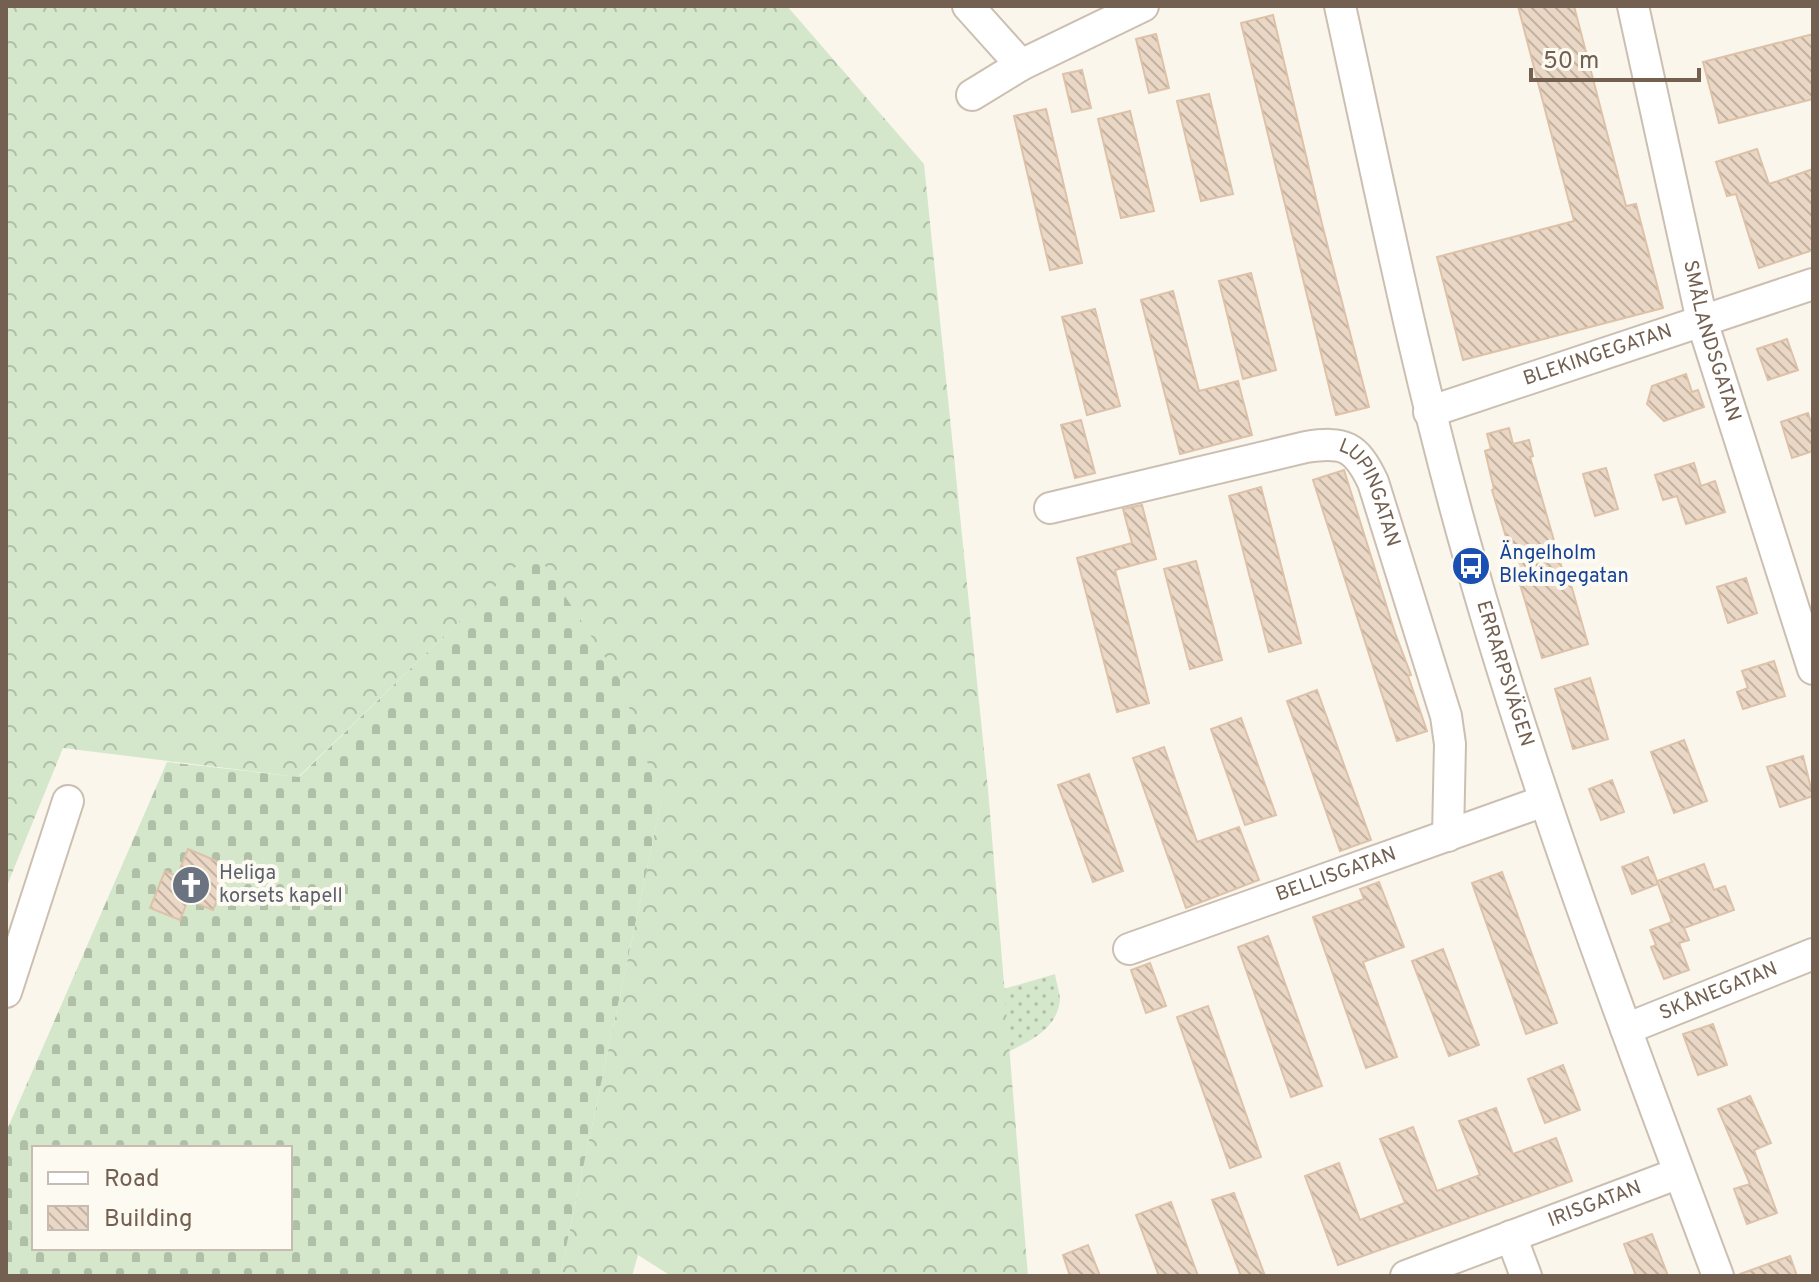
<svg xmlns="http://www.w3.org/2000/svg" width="1819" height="1282" font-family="Overpass,sans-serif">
<defs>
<pattern id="grass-dots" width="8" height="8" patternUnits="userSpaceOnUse" patternTransform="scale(2)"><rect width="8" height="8" fill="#d4e7cb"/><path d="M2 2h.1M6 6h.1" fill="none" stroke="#b0bfa7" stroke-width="1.8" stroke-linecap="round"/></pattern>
<pattern id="forest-crowns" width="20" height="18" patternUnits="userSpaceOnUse" patternTransform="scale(2)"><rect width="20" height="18" fill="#d4e7cb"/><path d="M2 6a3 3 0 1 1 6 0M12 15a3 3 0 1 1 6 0" fill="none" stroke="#b0bfa7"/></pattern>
<pattern id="cemetery-stones" width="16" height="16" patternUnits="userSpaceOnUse" patternTransform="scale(2)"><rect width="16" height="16" fill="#d4e7cb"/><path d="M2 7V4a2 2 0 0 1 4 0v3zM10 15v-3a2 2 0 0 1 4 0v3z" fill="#b0bfa7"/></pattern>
<pattern id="building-back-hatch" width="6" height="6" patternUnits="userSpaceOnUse" patternTransform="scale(2)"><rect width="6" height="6" fill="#ead7c5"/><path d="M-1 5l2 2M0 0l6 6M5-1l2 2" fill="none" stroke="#c2b2a2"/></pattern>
</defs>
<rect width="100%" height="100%" fill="#faf6ec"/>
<path fill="url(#grass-dots)" d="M1055,974C1056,982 1060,992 1060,1000C1057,1030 1028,1042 1006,1053L997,991Z"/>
<polygon fill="url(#forest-crowns)" points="6,6 787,6 924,164 988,789 1028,1276 671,1276 638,1255 632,1276 560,1276 661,803 534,550 298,777 63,748 6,888"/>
<path fill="url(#cemetery-stones)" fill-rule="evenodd" d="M534,549L620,680L661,803L560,1276H6V1132L167,762L299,777ZM34,1148H290V1248H34Z"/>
<g fill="url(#building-back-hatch)" stroke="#ddc2a9" stroke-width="2">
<polygon points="1518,6 1574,6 1626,206 1636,204 1663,308 1463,360 1437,257 1574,221"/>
<polygon points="1273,15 1322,224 1369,407 1336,415 1241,23"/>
<polygon points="1156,34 1169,88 1149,93 1136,39"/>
<polygon points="1813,34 1813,99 1719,123 1703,62"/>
<polygon points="1082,70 1091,108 1072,112 1063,74"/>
<polygon points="1209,94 1233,194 1201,201 1177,101"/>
<polygon points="1046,109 1082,263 1050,270 1014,116"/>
<polygon points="1130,111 1154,211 1121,218 1098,119"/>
<polygon points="1757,149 1769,184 1813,169 1813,250 1759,268 1736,194 1727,196 1716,162"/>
<polygon points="1251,273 1276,370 1243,379 1219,281"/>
<polygon points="1173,291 1199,391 1238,381 1252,435 1180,454 1141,300"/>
<polygon points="1095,309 1120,406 1087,415 1062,317"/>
<polygon points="1787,339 1798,370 1768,380 1757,349"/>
<polygon points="1686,374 1692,392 1698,390 1704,407 1664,421 1647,404 1652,386"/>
<polygon points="1808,413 1813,428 1813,451 1792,458 1781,422"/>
<polygon points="1081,420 1095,473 1075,478 1061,425"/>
<polygon points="1509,428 1513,444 1529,440 1533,456 1530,457 1563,572 1567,571 1588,644 1542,658 1492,490 1494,489 1485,451 1491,449 1487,434"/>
<polygon points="1694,463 1701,486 1715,481 1725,512 1686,524 1677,496 1663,500 1655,475"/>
<polygon points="1606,468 1618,509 1595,516 1583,474"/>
<polygon points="1344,470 1395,633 1411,675 1408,676 1427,731 1397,741 1313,480"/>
<polygon points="1261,487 1301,643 1269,652 1229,496"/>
<polygon points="1142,505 1156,559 1115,570 1149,703 1117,712 1077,558 1132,543 1123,509"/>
<polygon points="1196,561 1222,660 1190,669 1164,569"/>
<polygon points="1746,578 1757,613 1728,623 1717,587"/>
<polygon points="1774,661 1785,696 1743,709 1737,692 1748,688 1742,671"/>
<polygon points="1590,678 1608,739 1573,749 1555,689"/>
<polygon points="1317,690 1371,840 1340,851 1287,701"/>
<polygon points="1241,718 1276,815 1245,825 1211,729"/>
<polygon points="1684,740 1707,801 1674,813 1651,752"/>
<polygon points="1164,747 1197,842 1239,827 1259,880 1186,908 1133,758"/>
<polygon points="1803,756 1813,796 1780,807 1767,767"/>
<polygon points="1089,774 1123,871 1093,882 1058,785"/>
<polygon points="1612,780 1624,812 1601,820 1589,789"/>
<polygon points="188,849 231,867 213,910 188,900 180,920 150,908 165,871 177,876"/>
<polygon points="1648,857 1658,884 1632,894 1622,867"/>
<polygon points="1704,864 1714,890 1725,886 1734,910 1684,928 1689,940 1679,943 1689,970 1664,979 1651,947 1656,945 1650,930 1672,922 1657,881"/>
<polygon points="1502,872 1557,1023 1526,1034 1472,883"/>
<polygon points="1379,882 1404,947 1363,962 1397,1057 1366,1068 1313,917 1364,899 1360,889"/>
<polygon points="1268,936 1322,1086 1291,1097 1238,947"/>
<polygon points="1443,949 1479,1045 1449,1056 1412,961"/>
<polygon points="1150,963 1166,1006 1146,1013 1131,970"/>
<polygon points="1208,1006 1261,1157 1230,1168 1177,1017"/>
<polygon points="1713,1024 1727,1065 1698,1075 1683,1034"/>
<polygon points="1563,1065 1580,1110 1545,1123 1528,1079"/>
<polygon points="1750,1096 1771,1143 1754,1150 1777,1213 1747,1224 1734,1189 1750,1184 1718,1109"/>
<polygon points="1496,1108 1513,1154 1556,1138 1572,1181 1338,1265 1305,1176 1339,1163 1360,1220 1405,1203 1380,1139 1413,1127 1437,1191 1480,1175 1459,1121"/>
<polygon points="1234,1193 1265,1276 1241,1276 1212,1200"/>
<polygon points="1171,1202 1187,1246 1198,1276 1159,1276 1136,1215"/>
<polygon points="1652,1234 1668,1276 1636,1276 1624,1244"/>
<polygon points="1088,1245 1100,1276 1070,1276 1063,1255"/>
<polygon points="1790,1256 1797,1276 1740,1276 1740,1274"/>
</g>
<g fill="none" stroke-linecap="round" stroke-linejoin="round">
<g stroke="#ccbfb2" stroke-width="34">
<g id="minor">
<polyline points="968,6 1021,65"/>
<path id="s1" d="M1340,6C1381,193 1418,380 1471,564C1540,806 1630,1041 1718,1276"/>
<path id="s2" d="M1633,6L1702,321L1813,669"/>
<polyline points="972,95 1021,65 1143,6"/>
<path id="s3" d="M1429,412L1813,284"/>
<path id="s4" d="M1050,508L1306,447C1344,441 1356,446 1373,482L1446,716L1450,744L1448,836"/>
<path id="s5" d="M1129,949L1544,801"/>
<polyline points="6,992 68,801"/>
<path id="s6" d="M1626,1029L1813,954"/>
<polyline points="1511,1236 1526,1276"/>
<path id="s7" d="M1406,1276L1679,1173"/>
</g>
</g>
<use href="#minor" stroke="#fff" stroke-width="30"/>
</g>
<defs>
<g id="bus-disc" transform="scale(2)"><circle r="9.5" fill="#1a4fb4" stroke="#fdfaf2"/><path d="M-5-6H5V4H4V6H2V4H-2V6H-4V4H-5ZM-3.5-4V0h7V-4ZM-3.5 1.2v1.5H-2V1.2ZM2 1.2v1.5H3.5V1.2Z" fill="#fff"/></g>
<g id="church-disc" transform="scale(2)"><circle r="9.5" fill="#6b7280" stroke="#fdfaf2"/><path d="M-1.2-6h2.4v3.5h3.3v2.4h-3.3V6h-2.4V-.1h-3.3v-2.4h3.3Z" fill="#fff"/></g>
</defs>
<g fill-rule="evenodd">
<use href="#bus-disc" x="1471" y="566"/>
<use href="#church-disc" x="191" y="885"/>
</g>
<g text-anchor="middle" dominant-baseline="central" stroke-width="8" stroke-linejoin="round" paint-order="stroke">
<g font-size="20" fill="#736051" stroke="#fdfaf2">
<text stroke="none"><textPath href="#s2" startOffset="344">SMÅLANDSGATAN</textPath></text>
<text stroke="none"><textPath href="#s3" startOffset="178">BLEKINGEGATAN</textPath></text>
<text stroke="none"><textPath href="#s4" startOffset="356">LUPINGATAN</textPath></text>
<text stroke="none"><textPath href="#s1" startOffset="688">ERRARPSVÄGEN</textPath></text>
<text stroke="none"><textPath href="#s5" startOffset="220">BELLISGATAN</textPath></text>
<text stroke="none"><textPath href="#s6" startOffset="100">SKÅNEGATAN</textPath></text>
<text stroke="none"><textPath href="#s7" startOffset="202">IRISGATAN</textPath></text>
</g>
<g font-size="20" fill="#164399" stroke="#fdfaf2" text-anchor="start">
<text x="1499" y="554">Ängelholm<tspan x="1499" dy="23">Blekingegatan</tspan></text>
</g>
<g font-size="20" fill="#5b616d" stroke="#fdfaf2" text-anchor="start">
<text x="219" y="874">Heliga<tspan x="219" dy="23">korsets kapell</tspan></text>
</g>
</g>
<rect width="1819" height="1282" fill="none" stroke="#736051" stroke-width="16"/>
<rect x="32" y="1146" width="260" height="104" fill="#fdfaf2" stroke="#c6bcb2" stroke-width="2"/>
<rect x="48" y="1172" width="40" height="12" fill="#ffffff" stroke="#c6bcb2" stroke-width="2"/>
<text x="104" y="1186" font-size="24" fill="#736051">Road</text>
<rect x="48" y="1206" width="40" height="24" fill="url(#building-back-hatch)" stroke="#c6bcb2" stroke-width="2"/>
<text x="104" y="1226" font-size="24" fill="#736051">Building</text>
<path d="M1531 68v12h168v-12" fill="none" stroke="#736051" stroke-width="4"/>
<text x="1543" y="68" font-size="24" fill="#736051" stroke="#fdfaf2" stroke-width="6" paint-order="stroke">50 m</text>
</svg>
